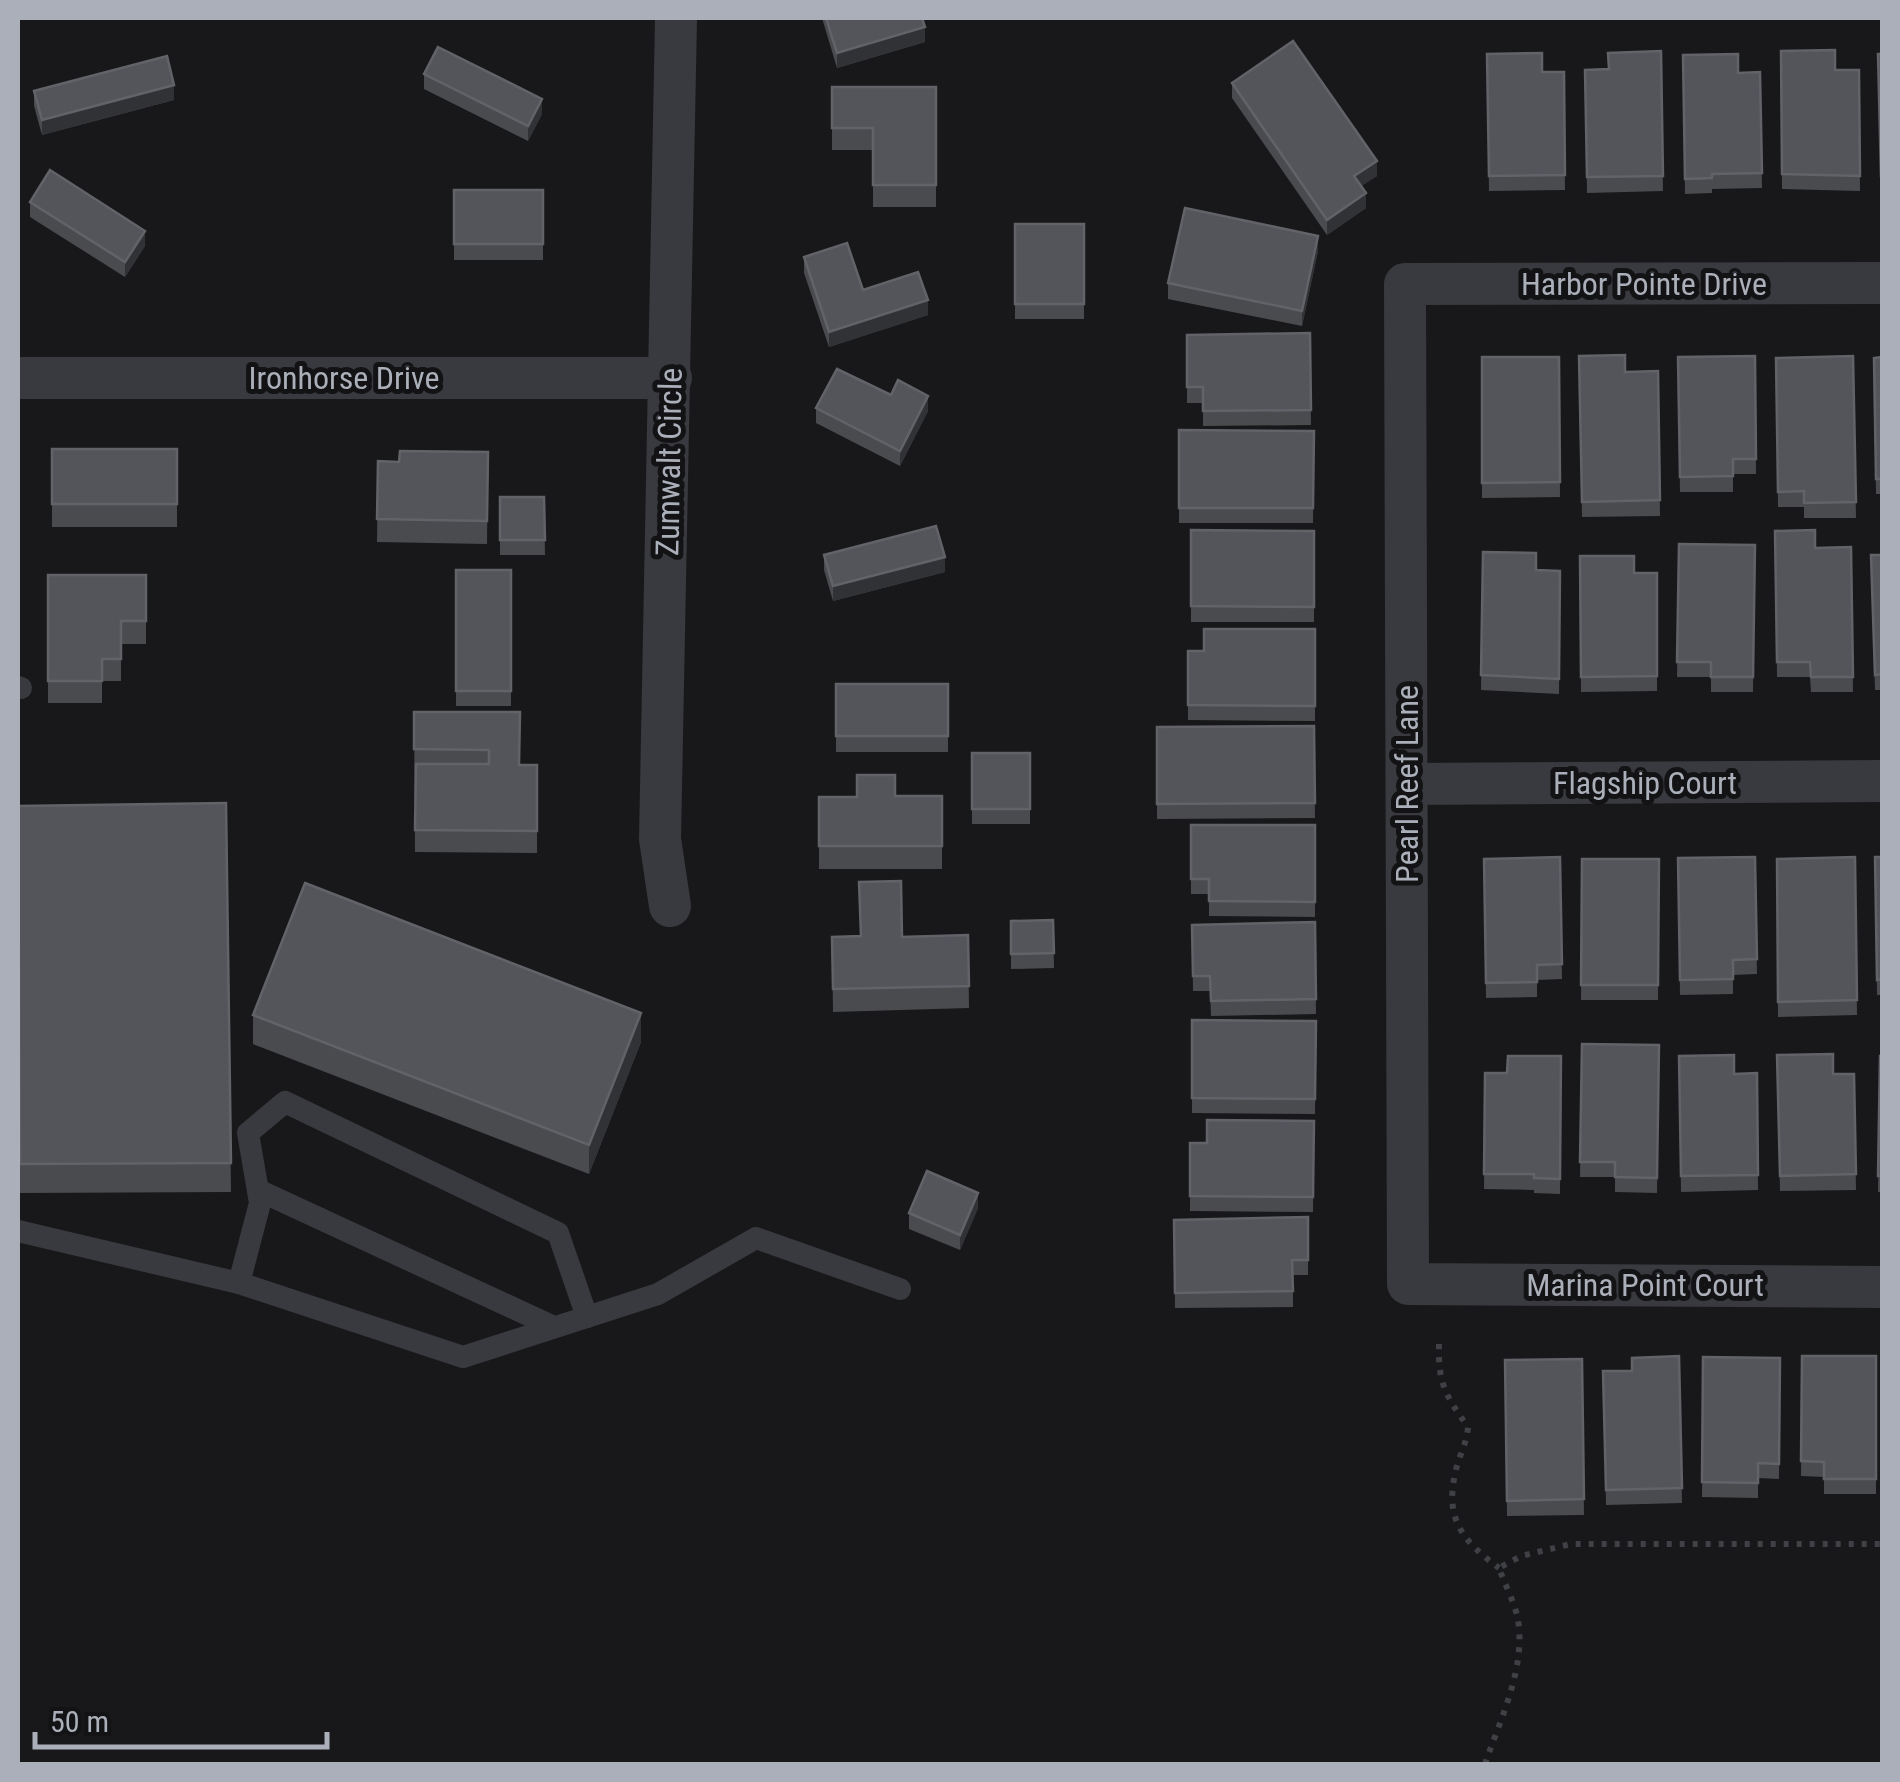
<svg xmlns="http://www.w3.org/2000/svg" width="1900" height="1782" font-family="'Roboto Condensed',sans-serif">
<rect width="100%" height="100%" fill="#18181a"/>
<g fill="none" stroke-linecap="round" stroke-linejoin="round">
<g stroke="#3f4146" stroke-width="6" stroke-dasharray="5 8" stroke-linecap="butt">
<path d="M1439,1344C1438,1383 1445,1395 1468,1427C1467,1444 1458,1457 1455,1474C1445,1520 1463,1541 1499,1568"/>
<path d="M1485,1764C1500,1720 1526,1668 1518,1620C1515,1603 1505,1585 1499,1568L1521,1556L1571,1544H1882"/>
</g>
<g stroke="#393a3f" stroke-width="22">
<polyline points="18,687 21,688"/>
<polyline points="258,1190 554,1327"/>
<polyline points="18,1231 239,1283 463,1357 658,1294 756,1238 900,1289"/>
<polyline points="239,1283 260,1203 248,1133 285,1102 558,1233 587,1317"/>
</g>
<g stroke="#393a3f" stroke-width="42">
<polyline points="1882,283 1405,284 1408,1284 1882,1287"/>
<polyline points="18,378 671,378"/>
<polyline points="1407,784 1882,781"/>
<polyline points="670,906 660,839 676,18"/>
</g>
</g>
<g fill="#494b4f">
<polygon points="822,18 922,18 925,42 837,68"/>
<polygon points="1661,51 1663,191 1587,193 1585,70 1608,69"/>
<polygon points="1781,51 1835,70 1859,70 1860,191 1782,189"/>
<polygon points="1487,54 1542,72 1564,72 1565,190 1489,191"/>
<polygon points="1683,55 1738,73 1760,72 1762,188 1712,189 1712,193 1685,194"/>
<polygon points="424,74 542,114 528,141 424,89"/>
<polygon points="1232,83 1377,176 1361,186 1366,208 1327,235 1232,98"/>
<polygon points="832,87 936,87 936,207 873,207 873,150 832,150"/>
<polygon points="34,91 174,100 42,135 34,106"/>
<rect x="454" y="190" width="89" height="70"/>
<polygon points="30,202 145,246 125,277 30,217"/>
<rect x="1015" y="224" width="69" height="95"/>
<polygon points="1318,251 1302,326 1168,299 1168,283"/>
<polygon points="804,257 863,290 928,315 829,347 804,273"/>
<polygon points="1310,333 1311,425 1203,426 1203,403 1187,403 1187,335"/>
<polygon points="1579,356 1625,372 1658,371 1660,516 1582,517"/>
<polygon points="1755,356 1756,474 1733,474 1733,492 1680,492 1678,357"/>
<polygon points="1853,356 1856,518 1804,518 1804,507 1778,507 1776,358"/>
<polygon points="1482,357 1559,357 1560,497 1482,498"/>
<polygon points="1882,357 1882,494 1876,494 1874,358"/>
<polygon points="816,408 928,411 900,466 816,423"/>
<polygon points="1179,430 1314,431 1313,523 1179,523"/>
<rect x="52" y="449" width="125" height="78"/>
<polygon points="488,452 487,544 377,542 378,461 399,462"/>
<polygon points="500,497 544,497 545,555 500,555"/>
<polygon points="1191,530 1314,531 1314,622 1191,622"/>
<polygon points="1775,531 1815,548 1851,547 1853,692 1811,692 1810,677 1777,677"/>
<polygon points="1679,544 1755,545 1753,692 1711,692 1711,677 1677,677"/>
<polygon points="1483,552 1536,570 1560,571 1559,694 1481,690"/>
<polygon points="824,555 945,572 833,601 824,570"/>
<polygon points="1871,555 1882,555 1882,690 1875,690"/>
<polygon points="1580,556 1634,573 1657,573 1657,691 1581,692"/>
<rect x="456" y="570" width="55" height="136"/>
<polygon points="48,575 146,575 146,644 121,644 121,681 102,681 102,703 48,703"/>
<polygon points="1315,629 1315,721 1188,720 1188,651 1204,651"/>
<rect x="836" y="684" width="112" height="68"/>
<polygon points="414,712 520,765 537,765 537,853 415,852"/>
<polygon points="1314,726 1315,818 1157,819 1157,727"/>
<rect x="972" y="753" width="58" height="71"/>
<polygon points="942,796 942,869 819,869 819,797"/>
<polygon points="226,803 231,1192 20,1193 18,969"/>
<polygon points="1191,825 1315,825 1315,917 1209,916 1209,894 1191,894"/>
<polygon points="1560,857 1562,979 1537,980 1537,997 1486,998 1484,859"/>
<polygon points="1755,857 1757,974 1733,975 1733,994 1680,995 1678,858"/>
<polygon points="1855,857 1857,1015 1778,1017 1777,859"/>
<polygon points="1875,857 1882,857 1882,995 1877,995"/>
<polygon points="1582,859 1659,859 1658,1000 1581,1000"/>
<polygon points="1053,920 1054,968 1011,969 1011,921"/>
<polygon points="1315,922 1316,1014 1211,1016 1210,991 1193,991 1192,925"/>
<polygon points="968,935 969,1008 833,1012 832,937"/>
<polygon points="253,1015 641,1042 589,1174 253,1044"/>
<polygon points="1192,1020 1316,1021 1315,1114 1192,1113"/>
<polygon points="1582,1044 1659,1045 1657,1193 1615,1192 1615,1177 1580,1177"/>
<polygon points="1777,1055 1833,1074 1854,1074 1856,1190 1780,1191"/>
<polygon points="1561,1056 1560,1194 1534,1193 1534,1190 1484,1189 1485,1073 1507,1073"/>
<polygon points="1679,1056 1734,1074 1757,1073 1758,1190 1681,1192"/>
<polygon points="1880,1056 1882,1056 1882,1192 1878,1192"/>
<polygon points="1314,1121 1313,1212 1190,1211 1190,1143 1207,1143"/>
<polygon points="978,1208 960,1250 909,1229 909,1213"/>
<polygon points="1308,1217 1308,1275 1293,1275 1293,1307 1175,1308 1174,1220"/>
<polygon points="1679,1356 1682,1503 1606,1505 1603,1371 1632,1371"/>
<polygon points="1802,1356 1876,1356 1876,1494 1824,1494 1824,1477 1801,1476"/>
<polygon points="1703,1357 1780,1358 1779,1479 1758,1478 1758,1498 1702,1497"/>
<polygon points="1582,1359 1584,1515 1507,1516 1505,1360"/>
</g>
<g fill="#313235">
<polygon points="925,27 925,42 837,68 837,53"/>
<polygon points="174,85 174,100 42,135 42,120"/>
<polygon points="542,99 542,114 528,141 528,126"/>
<polygon points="1377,161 1377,176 1354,191 1354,176"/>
<polygon points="1366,193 1366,208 1327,235 1327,220"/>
<polygon points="145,231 145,246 125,277 125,262"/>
<polygon points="1318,236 1318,251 1302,326 1302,311"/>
<polygon points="928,300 928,315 829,347 829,332"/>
<polygon points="928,396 928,411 900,466 900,451"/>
<polygon points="945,557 945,572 833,601 833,586"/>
<polygon points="641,1013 641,1042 589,1174 589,1145"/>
<polygon points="978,1193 978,1208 960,1250 960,1235"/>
</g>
<g fill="#54555a" stroke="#616369" stroke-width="2.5">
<polygon points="826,18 922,18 925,27 837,53"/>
<polygon points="1293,41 1377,161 1354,176 1366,193 1327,220 1232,83"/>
<polygon points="438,47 542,99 528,126 424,74"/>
<polygon points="1835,50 1835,70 1859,70 1860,176 1782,174 1781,51"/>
<polygon points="1661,51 1663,176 1587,177 1585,70 1609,69 1608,53"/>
<polygon points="1542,53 1542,72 1564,72 1565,175 1489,176 1487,54"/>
<polygon points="1738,54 1738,73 1760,72 1762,173 1712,174 1712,178 1685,179 1683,55"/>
<polygon points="1878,54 1882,54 1882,176 1881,176"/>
<polygon points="167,56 174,85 42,120 34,91"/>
<polygon points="832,87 936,87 936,185 873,185 873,128 832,128"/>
<polygon points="50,170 145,231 125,262 30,202"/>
<rect x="454" y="190" width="89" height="54"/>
<polygon points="1185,208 1318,236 1302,311 1168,283"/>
<rect x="1015" y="224" width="69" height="80"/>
<polygon points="847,243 863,290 918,272 928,300 829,332 804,257"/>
<polygon points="1310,333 1311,410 1203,411 1203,387 1187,387 1187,335"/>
<polygon points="1625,355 1625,372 1658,371 1660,500 1582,502 1579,356"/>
<polygon points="1755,356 1756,459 1733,459 1733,476 1680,477 1678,357"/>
<polygon points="1853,356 1856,502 1804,503 1804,491 1778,492 1776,358"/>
<polygon points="1482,357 1559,357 1560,482 1482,483"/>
<polygon points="1882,357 1882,479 1876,479 1874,358"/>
<polygon points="837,369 891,395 898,380 928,396 900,451 816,408"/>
<polygon points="1179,430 1314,431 1313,508 1179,508"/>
<rect x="52" y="449" width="125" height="55"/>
<polygon points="400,451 488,452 487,521 377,519 378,461 399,462"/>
<polygon points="500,497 544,497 545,540 500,540"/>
<polygon points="936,526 945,557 833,586 824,555"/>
<polygon points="1191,530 1314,531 1314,607 1191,606"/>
<polygon points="1815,530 1815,548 1851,547 1853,677 1811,677 1810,662 1777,662 1775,531"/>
<polygon points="1679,544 1755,545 1753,677 1711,677 1711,662 1677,662"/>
<polygon points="1483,552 1536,553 1536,570 1560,571 1559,679 1481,675"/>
<polygon points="1871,555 1882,555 1882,674 1875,675"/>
<polygon points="1580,556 1634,556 1634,573 1657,573 1657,676 1581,677"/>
<rect x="456" y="570" width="55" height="121"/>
<polygon points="48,575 146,575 146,621 121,621 121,659 102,659 102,681 48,681"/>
<polygon points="1204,629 1315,629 1315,706 1188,705 1188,651 1204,651"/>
<rect x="836" y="684" width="112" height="52"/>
<polygon points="414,712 520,712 519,765 537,765 537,831 415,830 416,764 489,764 489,750 414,749"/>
<polygon points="1314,726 1315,803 1157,804 1157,727"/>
<rect x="972" y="753" width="58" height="56"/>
<polygon points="857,775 895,775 895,796 942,796 942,846 819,846 819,797 857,797"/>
<polygon points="226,803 231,1163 20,1164 18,806"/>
<polygon points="1191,825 1315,825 1315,902 1209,901 1209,879 1191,879"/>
<polygon points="1560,857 1562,964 1537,965 1537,982 1486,983 1484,859"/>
<polygon points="1755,857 1757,959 1733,960 1733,979 1680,980 1678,858"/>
<polygon points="1855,857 1857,1000 1778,1002 1777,859"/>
<polygon points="1875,857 1882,857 1882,979 1877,980"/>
<polygon points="1582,859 1659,859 1658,985 1581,985"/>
<polygon points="901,881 902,937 968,935 969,986 833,989 832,937 861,936 859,882"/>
<polygon points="305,883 641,1013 589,1145 253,1015"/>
<polygon points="1053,920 1054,953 1011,954 1011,921"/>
<polygon points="1315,922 1316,999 1211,1001 1210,976 1193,976 1192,925"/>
<polygon points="1192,1020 1316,1021 1315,1099 1192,1098"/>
<polygon points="1582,1044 1659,1045 1657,1178 1615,1177 1615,1162 1580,1162"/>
<polygon points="1833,1054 1833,1074 1854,1074 1856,1174 1780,1176 1777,1055"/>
<polygon points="1734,1055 1734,1074 1757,1073 1758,1175 1681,1176 1679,1056"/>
<polygon points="1508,1056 1561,1056 1560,1179 1534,1178 1534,1174 1484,1174 1485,1073 1507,1073"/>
<polygon points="1880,1056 1882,1056 1882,1176 1878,1176"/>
<polygon points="1207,1120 1314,1121 1313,1197 1190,1196 1190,1143 1207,1143"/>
<polygon points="927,1171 978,1193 960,1235 909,1213"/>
<polygon points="1308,1217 1308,1260 1292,1260 1293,1291 1175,1293 1174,1220"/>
<polygon points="1679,1356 1682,1488 1606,1490 1603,1371 1632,1371 1632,1358"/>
<polygon points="1802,1356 1876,1356 1876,1479 1824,1479 1824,1462 1801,1461"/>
<polygon points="1703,1357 1780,1358 1779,1464 1758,1463 1758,1483 1702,1482"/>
<polygon points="1582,1359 1584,1499 1507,1501 1505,1360"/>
</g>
<g text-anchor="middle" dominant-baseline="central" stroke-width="10" stroke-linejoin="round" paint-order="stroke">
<g font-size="32" fill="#aaafb9" stroke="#131315">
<text x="1644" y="284">Harbor Pointe Drive</text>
<text x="344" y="378">Ironhorse Drive</text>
<text transform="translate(669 462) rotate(-89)">Zumwalt Circle</text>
<text x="1645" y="783">Flagship Court</text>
<text transform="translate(1407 784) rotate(-90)">Pearl Reef Lane</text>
<text x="1645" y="1285">Marina Point Court</text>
</g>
</g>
<rect width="1900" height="1782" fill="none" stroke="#aaafb9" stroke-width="40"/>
<path d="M35 1732v15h292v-15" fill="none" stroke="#aaafb9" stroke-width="5"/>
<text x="50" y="1732" font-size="30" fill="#aaafb9" stroke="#131315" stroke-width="8" paint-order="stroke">50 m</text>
</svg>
